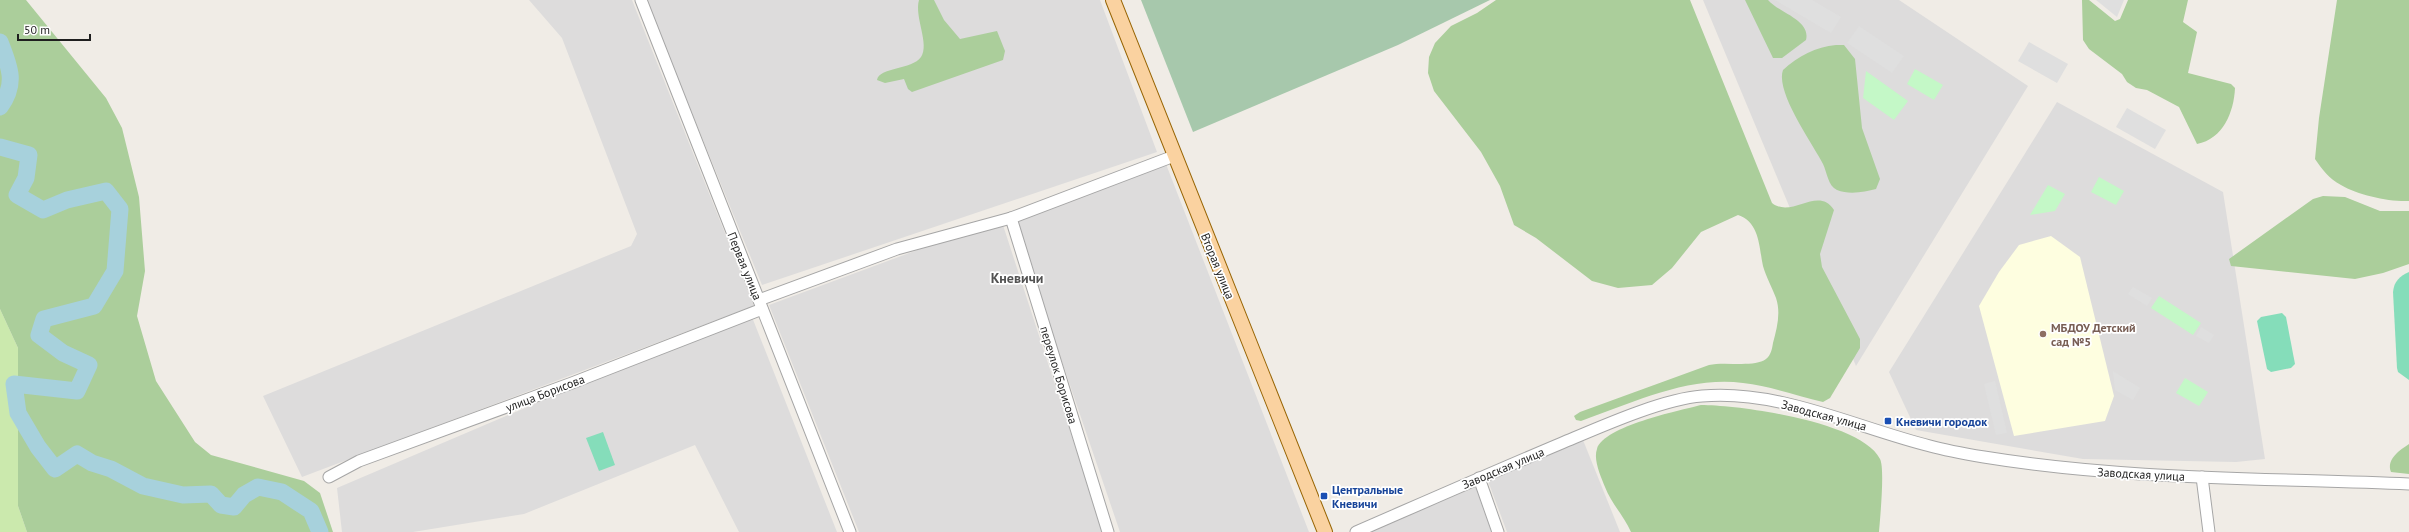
<svg xmlns="http://www.w3.org/2000/svg" width="2409" height="532" font-family="'PT Sans',sans-serif">
<rect width="100%" height="100%" fill="#f0ece6"/>
<g fill="#dddcdc">
<polygon points="529,0 632,0 754,306 302,477 263,396 631,246 637,234 562,38"/>
<polygon points="646,0 1100,0 1157,152 762,285"/>
<polygon points="1703,0 1899,0 2028,86 1856,366"/>
<polygon points="2057,102 2223,192 2265,459 2236,462 2083,459 1916,430 1889,372"/>
<polygon points="1164,159 1309,532 1120,532 1012,215"/>
<polygon points="1001,219 1103,532 859,532 769,305"/>
<polygon points="750,312 837,532 739,532 695,445 524,514 413,532 342,532 337,488"/>
<polygon points="1583,440 1620,532 1507,532 1488,481"/>
<polygon points="1478,486 1494,532 1367,532"/>
</g>
<polygon fill="#fefee0" points="2051,236 2080,257 2114,396 2105,421 2014,436 1979,306 1999,272 2019,245"/>
<polygon fill="#cbe9ad" points="0,309 18,348 18,506 27,532 0,532"/>
<g fill="#abce9b">
<polygon points="0,0 26,0 106,98 122,128 139,197 145,271 137,316 156,381 195,442 211,455 304,481 320,493 333,532 27,532 18,506 18,348 0,309"/>
<path d="M919,0H934L944,20L960,39L997,31L1005,51L1003,60L912,92L908,89L904,79L885,83L877,80C879,67 912,70 921,57C930,44 914,17 919,0Z"/>
<path d="M1496,0H1690L1772,203C1792,219 1818,185 1834,210L1820,254L1822,267L1860,339V348L1830,398L1823,402C1797,396 1770,386 1743,383C1687,376 1633,403 1581,421L1576,420L1574,416L1580,412L1709,365C1725,361 1754,368 1766,359C1771,355 1772,349 1773,343C1777,328 1781,313 1776,298C1772,287 1766,277 1763,266C1759,248 1760,222 1738,215L1701,232L1672,268L1652,285L1618,288L1592,281L1536,238L1514,225L1500,186L1481,152L1434,91L1428,73L1429,57L1435,43L1451,26L1477,13Z"/>
<path d="M1745,0H1768C1779,13 1811,20 1806,40L1782,58H1773Z"/>
<path d="M2082,0H2089L2115,21L2120,19L2128,0H2188L2183,22L2197,32L2188,73L2231,84L2235,88C2234,112 2223,139 2197,144L2179,107L2147,90L2136,88L2127,82L2122,74L2089,49L2083,40Z"/>
<path d="M2337,0H2409V201C2389,202 2358,195 2341,185C2329,179 2322,169 2315,159L2319,118Z"/>
<path d="M1836,45H1844L1855,59L1862,128L1880,179L1876,189C1865,192 1849,195 1837,190C1828,186 1827,172 1823,164C1813,144 1775,92 1783,70C1798,56 1816,47 1836,45Z"/>
<polygon points="2323,196 2345,197 2380,211 2409,211 2409,264 2383,273 2355,279 2231,266 2229,259 2313,199"/>
<path d="M1701,405C1740,405 1862,422 1880,459C1885,468 1880,519 1879,532H1631C1624,516 1611,503 1605,487C1601,477 1593,460 1597,449C1604,426 1678,411 1701,405Z"/>
<path d="M2409,444V474L2391,472C2386,459 2400,450 2409,444Z"/>
</g>
<polygon fill="#a7c8ac" points="1141,0 1490,0 1398,45 1193,132"/>
<g fill="#c4f8c7">
<polygon points="1915,69 1943,85 1934,100 1907,84"/>
<polygon points="1866,71 1908,101 1894,120 1863,98"/>
<polygon points="2099,177 2124,191 2116,205 2091,192"/>
<polygon points="2048,185 2065,194 2055,211 2030,215"/>
<polygon points="2159,296 2201,323 2193,335 2151,308"/>
<polygon points="2185,378 2208,392 2199,406 2176,393"/>
</g>
<g fill="#85ddba">
<path d="M2409,272V380L2398,372L2397,368L2393,292C2394,281 2400,276 2409,272Z"/>
<polygon points="2282,313 2286,317 2295,364 2291,368 2271,372 2267,369 2257,321 2261,317"/>
<polygon points="603,432 615,465 599,471 586,438"/>
</g>
<g fill="#dfdfdf">
<polygon points="1775,0 1812,0 1841,17 1831,33"/>
<polygon points="2096,0 2124,0 2117,17"/>
<polygon points="1859,26 1904,56 1892,73 1847,43"/>
<polygon points="2029,42 2068,64 2057,83 2018,61"/>
<polygon points="2127,108 2166,130 2155,149 2116,127"/>
<polygon points="2133,287 2152,298 2147,306 2128,294"/>
<polygon points="2201,327 2214,335 2209,343 2196,336"/>
<polygon points="2113,371 2140,388 2133,400 2115,390"/>
<polygon points="1995,381 2007,433 1996,435 1984,384"/>
</g>
<g fill="none" stroke-linecap="round" stroke-linejoin="round">
<g stroke="#a7d1dc" stroke-width="17">
<path d="M0,42C10,67 17,84 0,107"/>
<polyline points="0,147 29,155 26,178 17,195 43,210 67,200 106,191 120,209 115,271 94,306 44,319 39,335 63,353 89,365 77,391 14,384 18,413 38,447 55,469 77,454 92,463 111,469 143,486 183,495 211,494 221,505 234,507 244,495 258,487 282,492 311,511 320,532"/>
</g>
<g stroke="#a6a6a6" stroke-width="13">
<g id="minor">
<polyline points="641,0 850,532"/>
<polyline points="1011,218 1108,532"/>
<polyline points="759,300 897,249 1011,218 1174,156"/>
<polyline points="329,477 359,461 572,383 762,309"/>
<polyline points="2202,477 2209,532"/>
<polyline points="1479,478 1498,532"/>
<path d="M1356,532C1425,502 1493,472 1562,443C1600,427 1662,399 1702,396C1779,389 1857,428 1930,446C1948,451 1966,454 1984,457C2125,480 2267,478 2409,484"/>
</g>
</g>
<g stroke="#976403" stroke-width="16">
<polyline id="major" points="1113,0 1325,532"/>
</g>
<use href="#minor" stroke="#fff" stroke-width="11"/>
<use href="#major" stroke="#fad2a0" stroke-width="14"/>
</g>
<circle fill="#8d6e63" stroke="#fff" stroke-width="1.5" cx="2043" cy="334" r="4"/>
<g fill="#1a4fb4" stroke="#fff" stroke-width="1.5">
<rect x="1884" y="417" width="8" height="8" rx="2"/>
<rect x="1320" y="492" width="8" height="8" rx="2"/>
</g>
<g text-anchor="middle" dominant-baseline="central" stroke-width="3.5" stroke-linejoin="round" paint-order="stroke">
<g font-size="12" fill="#1f1f1f" stroke="#fff">
<text transform="translate(745 266) rotate(68)">Первая улица</text>
<text transform="translate(1218 266) rotate(68)">Вторая улица</text>
<text transform="translate(1059 375) rotate(73)">переулок Борисова</text>
<text transform="translate(545 393) rotate(-21)">улица Борисова</text>
<text transform="translate(1824 415) rotate(15)">Заводская улица</text>
<text transform="translate(1503 468) rotate(-23)">Заводская улица</text>
<text transform="translate(2141 474) rotate(3)">Заводская улица</text>
</g>
<g font-size="12" font-weight="bold" fill="#785e54" stroke="#fff" text-anchor="start">
<text x="2051" y="327">МБДОУ Детский<tspan x="2051" dy="14">сад №5</tspan></text>
</g>
<g font-size="12" font-weight="bold" fill="#164399" stroke="#fff" text-anchor="start">
<text x="1896" y="421">Кневичи городок</text>
<text x="1332" y="489">Центральные<tspan x="1332" dy="14">Кневичи</tspan></text>
</g>
<g font-size="14" font-weight="bold" fill="#525252" stroke="#fff">
<text x="1017" y="278">Кневичи</text>
</g>
</g>
<path d="M18 34v6h72v-6" fill="none" stroke="#1f1f1f" stroke-width="2"/>
<text x="24" y="34" font-size="12" fill="#1f1f1f" stroke="#ffffff" stroke-width="3" paint-order="stroke">50 m</text>
</svg>
